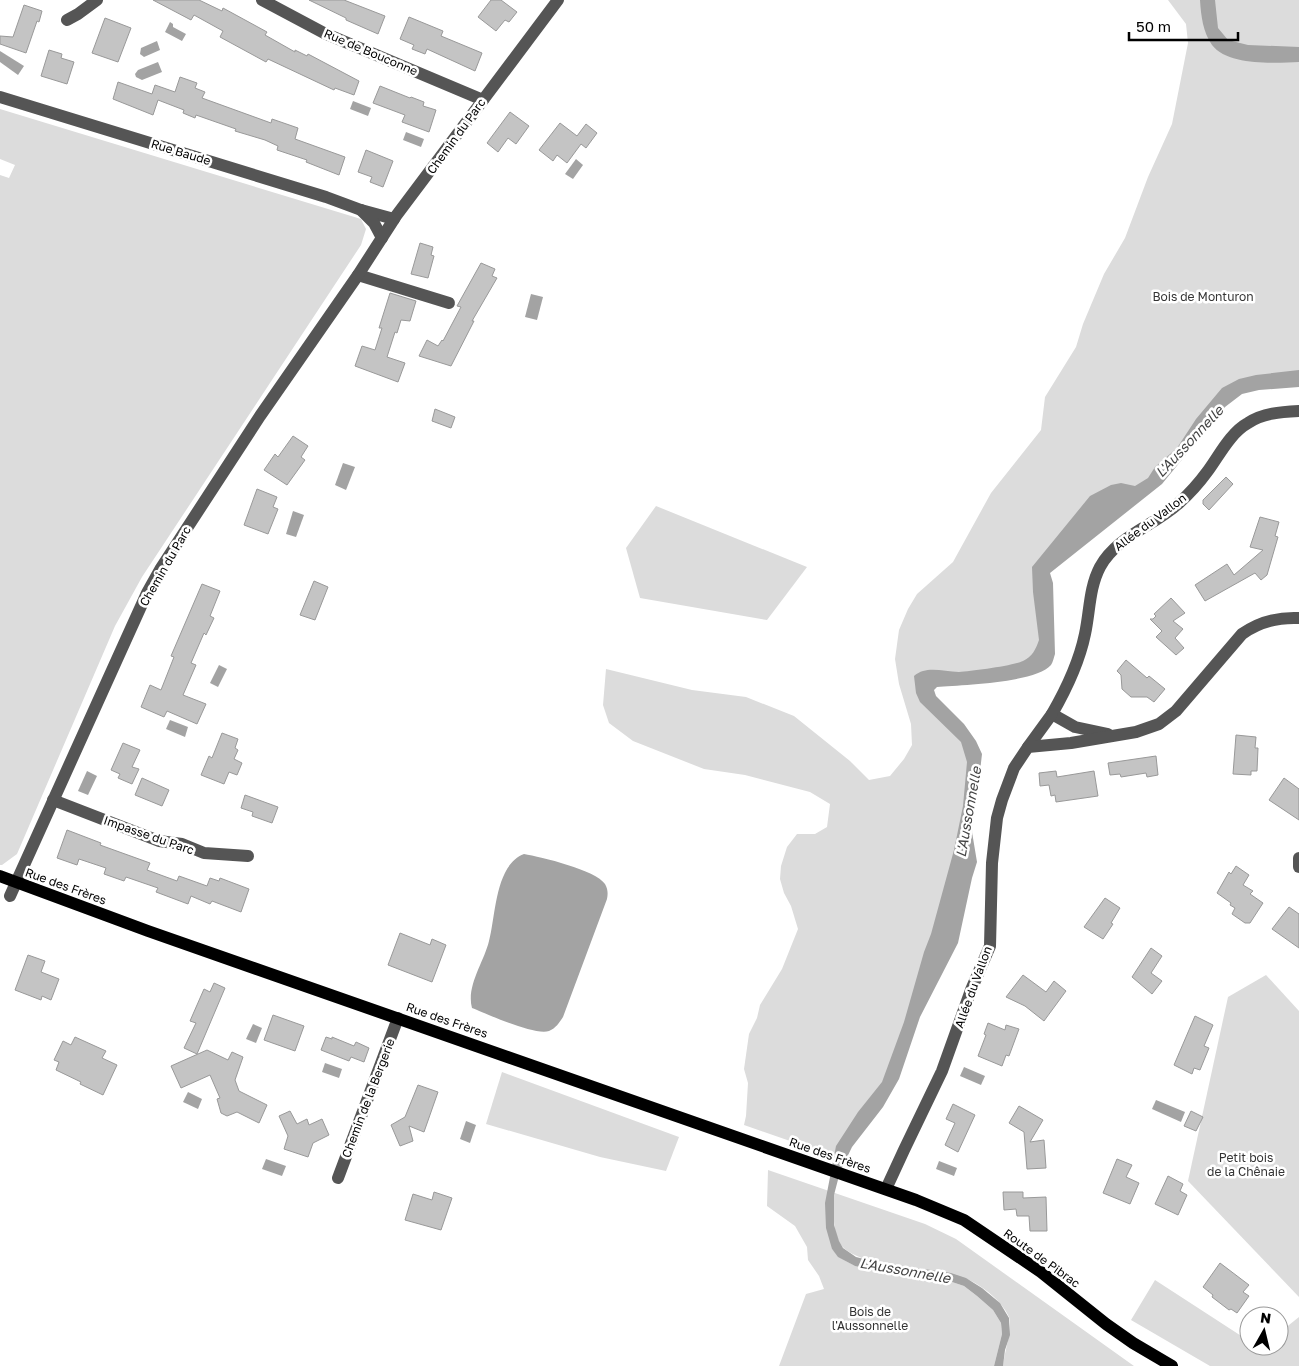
<svg xmlns="http://www.w3.org/2000/svg" width="1299" height="1366" font-family="'Golos Text',sans-serif">
<rect width="100%" height="100%" fill="#fff"/>
<g fill="#dcdcdc">
<polygon points="1168,0 1299,0 1299,378 1241,385 1155,478 1042,579 1047,663 921,680 978,752 952,907 893,1071 839,1158 744,1125 746,1116 748,1083 744,1069 749,1034 757,1018 760,1005 782,969 798,929 791,906 784,893 780,879 781,866 787,847 797,834 815,834 827,827 830,804 810,792 745,775 704,769 633,741 609,723 603,705 606,669 692,690 746,697 794,716 850,761 869,780 890,776 904,759 912,745 911,724 899,684 895,659 899,630 908,609 917,594 953,562 991,493 1041,430 1045,397 1076,347 1083,324 1104,274 1125,238 1148,177 1172,124 1188,43 1186,24"/>
<polygon points="0,109 361,219 366,229 361,245 142,577 115,626 17,854 2,865 0,865 0,175 9,178 15,165 0,159"/>
<polygon points="656,506 807,567 767,620 640,598 626,548"/>
<polygon points="1266,975 1299,1011 1299,1297 1188,1181 1228,997"/>
<polygon points="502,1072 679,1137 666,1171 600,1157 486,1124"/>
<path d="M768,1170L925,1224L956,1239L1134,1366H1003C1004,1353 1013,1328 1009,1317C1002,1301 983,1286 967,1279C961,1277 954,1276 948,1275C921,1270 866,1266 845,1249C838,1244 834,1230 834,1221L832,1249L839,1257L855,1266L949,1281L964,1286L977,1296L993,1310L1001,1323L1002,1334L994,1366H779L806,1294L824,1289L819,1276L808,1260L807,1247L795,1226L767,1206Z"/>
<polygon points="1155,1280 1249,1341 1249,1346 1256,1346 1260,1349 1264,1346 1279,1346 1279,1333 1299,1317 1299,1366 1210,1366 1131,1320"/>
</g>
<g fill="#a3a3a3">
<path d="M1200,0H1215L1218,28L1228,40L1248,45L1299,47V62C1275,63 1228,66 1212,45C1203,32 1201,16 1200,0Z"/>
<polygon points="170,22 173,24 173,27 186,34 182,41 165,32"/>
<polygon points="157,41 160,50 144,57 140,54 141,48"/>
<polygon points="0,51 24,66 18,75 0,62"/>
<polygon points="158,62 162,72 142,80 136,77 135,74 138,70"/>
<polygon points="353,101 371,108 368,116 350,109"/>
<polygon points="406,132 424,139 421,147 403,140"/>
<polygon points="576,159 583,165 573,179 565,174"/>
<polygon points="531,294 543,297 537,320 525,317"/>
<path d="M1299,370V387L1259,390L1242,394L1225,407L1162,484L1050,573L1053,583L1055,654C1054,657 1053,662 1051,665C1036,683 961,685 937,687L934,690L936,696L964,724L976,741L982,754L978,789L972,832L977,862L972,878L958,943L920,1017L899,1079L883,1107L852,1147L840,1172L834,1195V1225L839,1241L843,1248L856,1257L876,1262L951,1273L966,1278L982,1288L1000,1303L1009,1318L1010,1335L1005,1350L1003,1366H994L1002,1334L1001,1323L993,1310L977,1296L964,1286L949,1281L868,1269L855,1266L838,1257L832,1249L826,1228L825,1203L836,1146L858,1112L882,1082L904,1022L924,952L931,934L954,850L963,806L967,762L961,742L920,702L916,693L914,676C927,665 943,672 959,672C972,671 1012,666 1023,661C1032,657 1036,649 1039,640L1033,592L1032,567L1090,496L1111,485L1121,483L1135,486L1148,478L1155,467L1177,448L1196,419L1222,388L1239,379L1256,375Z"/>
<polygon points="343,463 355,467 346,490 335,485"/>
<polygon points="293,511 304,515 296,537 286,534"/>
<polygon points="219,665 227,669 218,687 210,683"/>
<polygon points="170,720 188,727 185,737 166,729"/>
<polygon points="87,771 97,776 88,795 78,791"/>
<path d="M524,854C541,857 596,870 605,884C608,889 608,894 607,899L563,1017C559,1023 556,1028 549,1031C535,1036 487,1014 472,1008C466,986 484,962 489,941C496,915 495,865 524,854Z"/>
<polygon points="253,1024 262,1028 256,1043 246,1039"/>
<polygon points="325,1063 342,1069 339,1078 322,1072"/>
<polygon points="964,1067 985,1076 981,1085 960,1076"/>
<polygon points="188,1092 202,1099 198,1109 183,1102"/>
<polygon points="1156,1100 1185,1112 1181,1122 1152,1109"/>
<polygon points="466,1121 476,1125 470,1143 460,1139"/>
<polygon points="266,1159 286,1166 282,1176 262,1169"/>
<polygon points="939,1161 957,1168 954,1176 936,1169"/>
</g>
<g fill="#c4c4c4" stroke="#999">
<polygon points="153,0 199,0 222,11 223,8 267,32 265,35 295,52 295,50 307,56 308,54 359,81 354,95 335,88 334,90 268,59 266,62 220,37 223,31 194,15 191,20"/>
<polygon points="309,0 344,0 385,16 378,34 346,20 346,18"/>
<polygon points="491,0 501,0 517,12 509,22 505,20 496,31 478,17"/>
<polygon points="24,5 42,11 39,22 37,21 26,53 0,44 0,36 13,37"/>
<polygon points="409,17 443,31 441,36 482,53 475,71 427,49 425,54 412,49 414,45 400,39"/>
<polygon points="105,18 131,28 118,62 92,53"/>
<polygon points="49,50 62,54 61,58 74,62 67,84 41,76"/>
<polygon points="180,77 197,83 195,88 205,92 202,98 271,123 272,119 298,128 295,139 345,157 339,175 306,162 307,160 277,150 278,146 265,140 235,131 236,129 196,115 195,118 183,113 184,110 158,100 153,115 113,99 118,82 152,94 155,85 175,92"/>
<polygon points="380,86 410,98 411,97 424,102 423,106 436,110 429,132 402,122 405,115 373,103"/>
<polygon points="510,112 529,126 516,144 508,138 498,152 487,143"/>
<polygon points="560,123 577,136 586,124 597,133 586,148 581,144 567,163 557,155 553,161 539,150"/>
<polygon points="366,150 393,161 383,187 370,182 372,177 358,172"/>
<polygon points="420,243 433,247 431,255 434,256 428,278 411,274"/>
<polygon points="481,263 495,269 492,276 497,278 472,321 474,321 451,366 419,356 427,340 438,346 442,340 443,341 461,307 457,306"/>
<polygon points="390,293 416,301 410,321 401,320 397,333 395,332 387,357 405,363 398,382 355,366 362,346 375,350 382,328 379,328"/>
<polygon points="435,409 455,417 451,428 432,421"/>
<polygon points="293,436 308,446 301,457 305,460 287,485 264,470 275,454 278,457"/>
<polygon points="1226,477 1233,484 1209,510 1203,504 1203,500"/>
<polygon points="257,489 277,497 273,507 278,509 268,534 244,525"/>
<polygon points="1260,517 1279,522 1275,536 1278,537 1267,575 1261,580 1255,573 1205,601 1195,585 1227,564 1234,575 1263,550 1250,547"/>
<polygon points="314,581 328,587 315,620 300,615"/>
<polygon points="202,584 220,591 210,616 214,618 206,635 204,633 191,663 196,665 183,695 206,704 197,724 167,711 164,717 141,707 150,685 161,690 174,657 171,656"/>
<polygon points="1171,598 1185,613 1173,621 1183,629 1175,638 1184,648 1176,655 1156,637 1162,631 1150,619 1153,619 1156,616 1154,614"/>
<polygon points="1126,660 1147,678 1149,676 1165,689 1154,702 1147,697 1131,697 1122,689 1121,675 1117,671"/>
<polygon points="222,733 238,739 235,748 238,750 234,759 242,763 237,775 229,772 224,784 201,775 209,756 212,758"/>
<polygon points="1236,735 1256,737 1255,748 1258,748 1257,771 1251,771 1251,775 1233,774"/>
<polygon points="123,743 140,750 132,767 139,769 132,784 118,778 120,774 111,770"/>
<polygon points="1156,756 1158,775 1147,777 1146,773 1121,777 1120,774 1110,775 1108,763"/>
<polygon points="1056,771 1057,777 1094,771 1098,796 1056,802 1055,795 1051,796 1049,785 1040,786 1039,773"/>
<polygon points="142,778 169,790 162,806 135,795"/>
<polygon points="1284,778 1299,789 1299,820 1269,800"/>
<polygon points="245,795 278,807 272,823 252,816 253,812 241,808"/>
<polygon points="67,830 101,843 100,845 150,863 147,870 177,881 179,876 207,886 210,878 219,881 220,878 249,889 241,912 212,901 210,904 191,896 188,904 156,892 158,888 126,877 124,881 104,874 106,868 79,859 77,865 57,858"/>
<polygon points="1236,866 1249,875 1243,885 1253,891 1250,894 1263,903 1250,923 1245,923 1232,914 1235,908 1230,905 1231,903 1217,893 1229,872 1231,874"/>
<polygon points="1105,898 1120,908 1111,923 1113,924 1103,939 1084,927"/>
<polygon points="1289,907 1299,914 1299,948 1272,929"/>
<polygon points="400,933 430,945 432,939 446,945 432,982 388,965"/>
<polygon points="1151,948 1162,956 1151,973 1162,981 1152,994 1132,977"/>
<polygon points="28,955 45,961 41,972 59,979 51,1000 42,996 41,1000 15,990"/>
<polygon points="1023,975 1046,992 1054,981 1066,991 1044,1021 1025,1006 1006,997"/>
<polygon points="214,983 225,988 197,1054 184,1048 196,1023 190,1021 204,989 210,992"/>
<polygon points="273,1015 304,1026 295,1051 264,1040"/>
<polygon points="1195,1016 1213,1025 1204,1046 1209,1048 1200,1070 1194,1068 1192,1074 1174,1065"/>
<polygon points="988,1023 1005,1030 1006,1025 1019,1029 1009,1056 1006,1055 1002,1066 978,1056 986,1035 984,1034"/>
<polygon points="75,1037 106,1051 102,1058 117,1065 103,1095 80,1084 81,1082 56,1070 59,1062 54,1060 63,1041 71,1045"/>
<polygon points="326,1037 332,1039 332,1037 354,1046 356,1042 369,1048 364,1062 351,1057 349,1061 321,1050"/>
<polygon points="207,1050 228,1060 232,1052 243,1057 235,1080 239,1091 267,1105 259,1123 237,1112 227,1116 221,1113 217,1099 220,1098 210,1075 181,1088 171,1066"/>
<polygon points="418,1085 438,1092 424,1132 409,1126 413,1141 400,1146 391,1125 405,1117"/>
<polygon points="953,1104 975,1115 958,1152 945,1145 955,1123 946,1119"/>
<polygon points="1019,1106 1043,1120 1030,1142 1044,1140 1046,1168 1027,1169 1024,1132 1009,1123"/>
<polygon points="290,1111 297,1124 307,1119 309,1125 322,1119 329,1135 313,1143 308,1157 284,1149 288,1136 279,1116"/>
<polygon points="1191,1111 1203,1117 1196,1131 1184,1126"/>
<polygon points="1117,1159 1132,1165 1126,1177 1139,1183 1130,1204 1103,1193"/>
<polygon points="1168,1176 1183,1184 1180,1191 1187,1195 1178,1215 1155,1204"/>
<polygon points="434,1192 452,1198 441,1230 405,1220 413,1194 432,1200"/>
<polygon points="1003,1192 1023,1192 1023,1198 1046,1197 1047,1231 1030,1231 1029,1216 1017,1216 1016,1209 1004,1210"/>
<polygon points="1220,1263 1249,1285 1243,1292 1249,1296 1237,1313 1231,1309 1229,1310 1212,1297 1213,1295 1203,1287"/>
</g>
<g fill="none" stroke-linecap="round" stroke-linejoin="round">
<g stroke="#555" stroke-width="12">
<polyline points="262,0 324,33 483,100"/>
<polyline points="67,20 78,14 97,0"/>
<polyline points="0,97 326,197 361,210 394,219"/>
<polyline points="361,210 374,223 382,238"/>
<polyline points="358,275 449,303"/>
<path d="M1108,734L1075,727L1052,714C1067,688 1079,663 1085,634C1090,611 1089,588 1100,567C1117,536 1154,526 1179,503C1189,494 1199,483 1207,472C1219,456 1230,433 1248,423C1263,413 1281,412 1299,411"/>
<polyline points="1028,747 1052,714"/>
<polyline points="53,800 159,841 182,844 204,853 248,856"/>
<polyline points="1299,858 1299,867"/>
<polyline points="10,896 147,593 161,568 260,416 358,275 396,216 558,0"/>
<polyline points="338,1178 398,1018"/>
<path d="M886,1189L904,1150L942,1071L971,990L990,946L992,863L997,818L1002,800L1014,768L1028,747L1071,743L1136,732L1159,724L1176,711L1242,634C1259,622 1278,617 1299,618"/>
</g>
<polyline stroke="#000" stroke-width="12" points="0,876 148,931 916,1200 964,1220 1041,1272 1106,1324 1133,1343 1172,1366"/>
</g>
<g text-anchor="middle" dominant-baseline="central" stroke-width="5" stroke-linejoin="round" paint-order="stroke">
<g font-size="12" fill="#000" stroke="#fff">
<text transform="translate(371 52) rotate(23)">Rue de Bouconne</text>
<text transform="translate(456 136) rotate(-54)">Chemin du Parc</text>
<text transform="translate(181 152) rotate(17)">Rue Baude</text>
<text transform="translate(1150 522) rotate(-37)">Allée du Vallon</text>
<text transform="translate(165 566) rotate(-60)">Chemin du Parc</text>
<text transform="translate(149 835) rotate(19)">Impasse du Parc</text>
<text transform="translate(66 886) rotate(20)">Rue des Frères</text>
<text transform="translate(973 987) rotate(-70)">Allée du Vallon</text>
<text transform="translate(447 1020) rotate(19)">Rue des Frères</text>
<text transform="translate(368 1098) rotate(-69)">Chemin de la Bergerie</text>
<text transform="translate(830 1155) rotate(19)">Rue des Frères</text>
<text transform="translate(1042 1258) rotate(36)">Route de Pibrac</text>
</g>
<g font-size="12" fill="#333" stroke="#fff">
<text x="1203" y="296">Bois de Monturon</text>
<text x="1246" y="1157">Petit bois<tspan x="1246" dy="14">de la Chênaie</tspan></text>
<text x="870" y="1311">Bois de<tspan x="870" dy="14">l'Aussonnelle</tspan></text>
</g>
<g font-size="14" font-style="italic" fill="#444" stroke="#fff">
<text transform="translate(1189 441) rotate(-47)">L'Aussonnelle</text>
<text transform="translate(968 812) rotate(-80)">L'Aussonnelle</text>
<text transform="translate(905 1270) rotate(10)">L'Aussonnelle</text>
</g>
</g>
<g transform="translate(1264 1331) rotate(8)"><circle r="24" fill="#ffffff" stroke="#999999"/>
<path d="M0-4L9 19L0 12L-9 19Z" fill="#000000"/>
<text y="-8" font-size="14" font-weight="bold" text-anchor="middle" fill="#000000">N</text>
</g>
<path d="M1129 32v8h109v-8" fill="none" stroke="#000000" stroke-width="2.5"/>
<text x="1136" y="32" font-size="15" fill="#000000" stroke="#ffffff" stroke-width="4" paint-order="stroke">50 m</text>
</svg>
